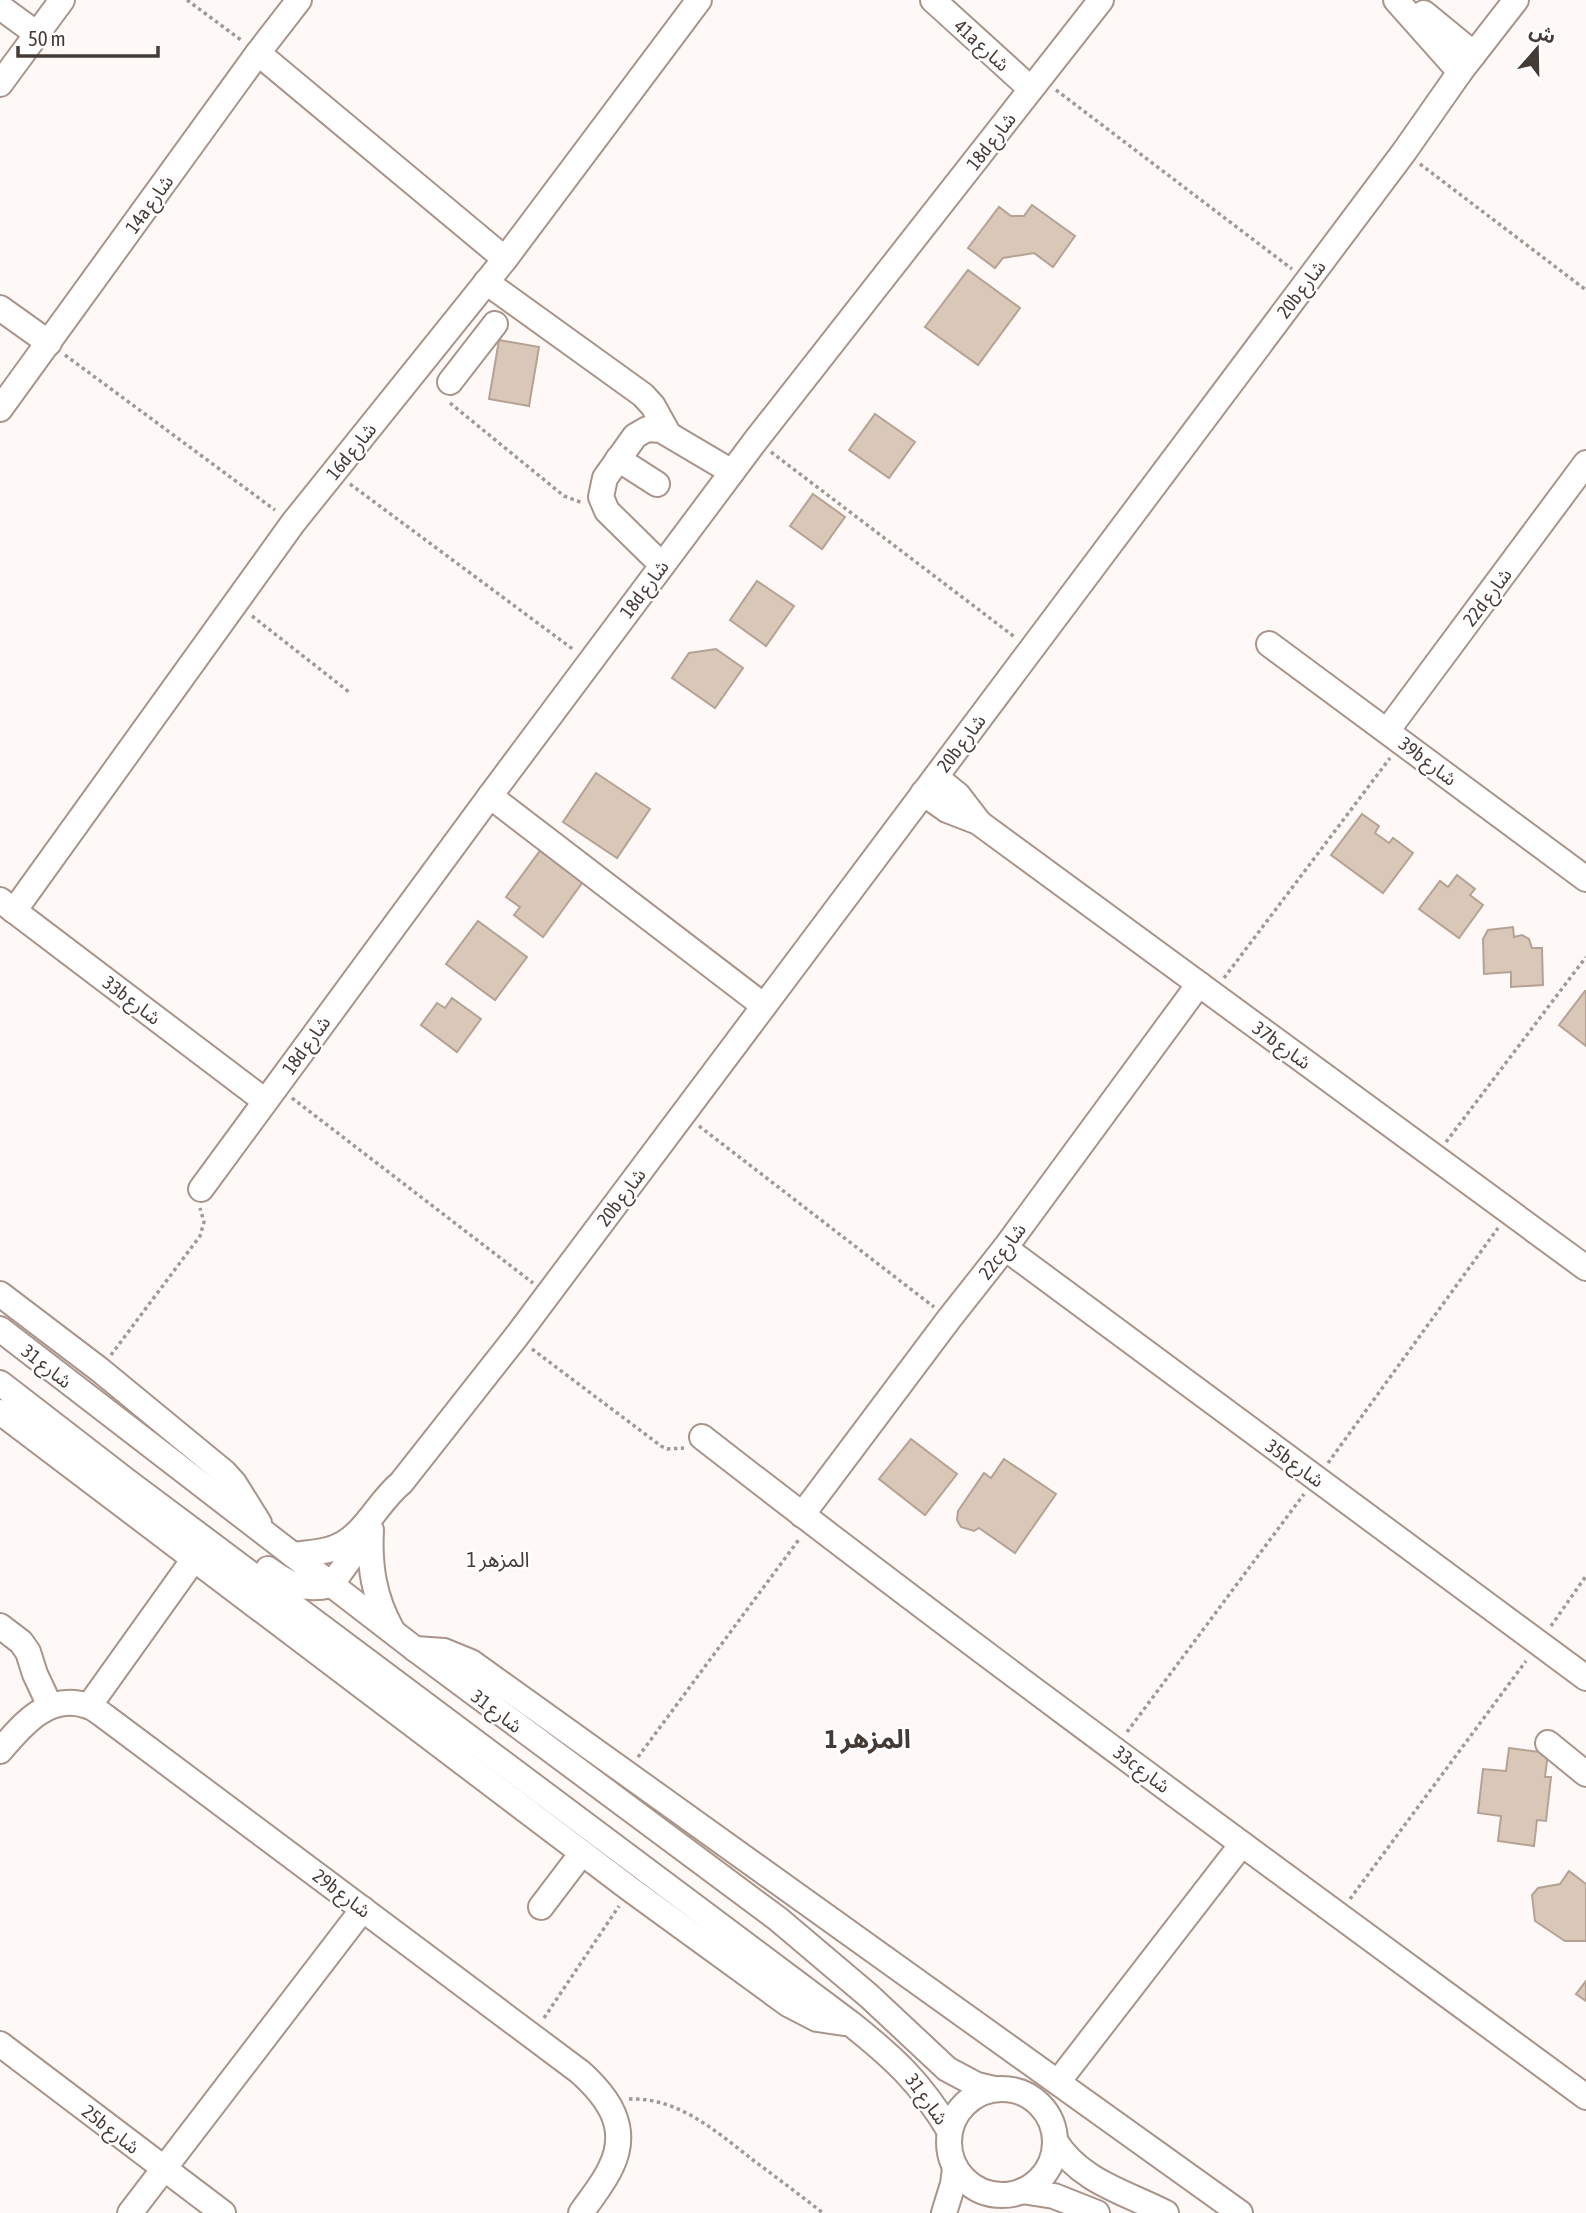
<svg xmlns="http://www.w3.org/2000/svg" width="1586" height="2213" font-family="'Asap Condensed','Noto Sans Arabic',sans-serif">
<rect width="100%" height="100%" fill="#fef9f7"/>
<g fill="#d9c7b8" stroke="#b4a294" stroke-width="2">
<polygon points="1032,205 1075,236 1053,267 1034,253 1003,258 995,268 968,248 999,207 1011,216 1024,216"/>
<polygon points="968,270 1020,308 978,365 925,327"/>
<polygon points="499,340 539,347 529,406 489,399"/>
<polygon points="875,414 915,442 889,478 849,450"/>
<polygon points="813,494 845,517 822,549 790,526"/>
<polygon points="757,581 794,606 766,646 730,620"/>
<polygon points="716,649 743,668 715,708 672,678 689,653"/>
<polygon points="596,773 650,809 617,858 563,822"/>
<polygon points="1362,814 1379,826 1375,833 1389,843 1393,838 1413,853 1383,893 1331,855"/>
<polygon points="542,848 585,879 543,937 514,915 520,907 506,897"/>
<polygon points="1457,875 1475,889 1470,895 1483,905 1459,938 1419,909 1440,881 1448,887"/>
<polygon points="478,921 527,957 495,1000 446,964"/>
<polygon points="1513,927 1514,937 1522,935 1529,939 1532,948 1542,948 1543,985 1511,987 1511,972 1484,974 1483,939 1488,930"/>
<polygon points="1585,991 1586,991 1586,1046 1559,1025"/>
<polygon points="452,998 481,1019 457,1052 421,1025 437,1003 445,1008"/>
<polygon points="911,1439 957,1474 925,1515 879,1479"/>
<polygon points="1004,1459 1056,1494 1015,1553 979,1528 974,1531 961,1527 957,1520 958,1511 984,1473 991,1478"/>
<polygon points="1509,1748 1548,1753 1545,1777 1551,1777 1546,1821 1537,1820 1534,1846 1498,1841 1501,1816 1478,1813 1483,1769 1506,1771"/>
<polygon points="1569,1871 1586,1884 1586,1941 1565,1941 1535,1921 1532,1895 1538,1888 1560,1884"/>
<polygon points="1586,1981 1586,2001 1576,1994"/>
</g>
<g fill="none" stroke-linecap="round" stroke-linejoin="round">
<g stroke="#a9948a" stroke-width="28">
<g id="minor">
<polyline points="933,0 1031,89"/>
<polyline points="1396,0 1460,72"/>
<polyline points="0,7 37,34"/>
<polyline points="1424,13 1474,54"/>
<polyline points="258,53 505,259"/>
<polyline points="0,84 62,0"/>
<polyline points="486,282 643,395 653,406 668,433"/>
<polyline points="0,308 49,343"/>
<polyline points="450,382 495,324"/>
<polyline points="0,409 258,53 299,0"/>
<polyline points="618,459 657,484"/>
<polyline points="662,565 607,511 601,497 605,478 635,436 647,429 661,430 732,472"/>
<polyline points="1269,644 1586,879"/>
<polyline points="1387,731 1586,463"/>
<polyline points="936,777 958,795 978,821"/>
<polyline points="923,793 947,810 978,822 1586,1268"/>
<polyline points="490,796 764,1006"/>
<polyline points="0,900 265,1101"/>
<polyline points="14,911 293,523 505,259 699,0"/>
<polyline points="201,1189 490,796 756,440 1101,0"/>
<polyline points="1005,1248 1586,1678"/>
<polyline points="0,1294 100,1370 224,1472 234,1483 259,1523"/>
<polyline points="0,1329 415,1649 778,1919 869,1996 947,2069 977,2085 994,2089"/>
<path d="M0,1383L128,1482L850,2023C894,2058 920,2082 949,2130"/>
<polyline points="0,1412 630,1889 788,2004 817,2019 844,2023"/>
<path d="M702,1437C992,1663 1290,1879 1586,2097"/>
<polyline points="802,1515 949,1319 1005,1248 1199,984"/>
<path d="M371,1530C369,1566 374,1598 392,1630"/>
<path d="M293,1555C305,1553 319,1553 331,1549C364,1539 376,1503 401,1483L516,1337L1404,152L1460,72L1516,0"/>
<path d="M268,1569C289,1585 305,1591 331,1585"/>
<polyline points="331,1585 368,1534"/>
<polyline points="0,1626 21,1642 28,1652 35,1674 50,1706"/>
<polyline points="415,1649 444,1651 471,1662 1240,2213"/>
<polyline points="89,1706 194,1559"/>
<polyline points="1548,1743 1586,1774"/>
<path d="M0,1751C22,1725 49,1692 88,1706C95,1708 101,1714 107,1718L580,2072C609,2098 630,2128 611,2167C604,2183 591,2198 581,2213"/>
<polyline points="541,1907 582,1853"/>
<polyline points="0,2044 223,2213"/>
<polyline points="1058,2082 1242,1844"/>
<circle cx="1002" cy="2142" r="53"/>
<path d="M1055,2141C1081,2182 1125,2192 1166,2213"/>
<polyline points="1022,2191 1054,2196 1097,2213"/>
<polyline points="130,2213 363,1909"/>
<polyline points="944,2213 953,2184 955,2168"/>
</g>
</g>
<g stroke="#a09995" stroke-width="3.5" stroke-dasharray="3.5 3.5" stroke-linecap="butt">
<polyline points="187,0 241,40"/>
<polyline points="1056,90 1292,269"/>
<polyline points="1420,164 1586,290"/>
<polyline points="65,355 275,510"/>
<polyline points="450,403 564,496 583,503"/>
<polyline points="771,452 1016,638"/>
<polyline points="350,484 574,650"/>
<polyline points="252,616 349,692"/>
<polyline points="1224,978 1390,758"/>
<polyline points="292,1098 533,1283"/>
<polyline points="699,1126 934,1307"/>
<polyline points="1446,1142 1586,957"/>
<polyline points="532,1349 661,1446 667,1449 684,1448"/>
<polyline points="111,1355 200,1236 204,1222 200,1208"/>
<polyline points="1328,1463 1498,1228"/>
<polyline points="1551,1626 1586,1576"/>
<polyline points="1127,1732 1304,1494"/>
<polyline points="638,1757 800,1538"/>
<polyline points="1350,1899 1526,1661"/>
<polyline points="544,2018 619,1906"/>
<path d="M629,2099C678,2097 717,2132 753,2160C777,2178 800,2195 823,2213"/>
</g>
<use href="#minor" stroke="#fff" stroke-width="24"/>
</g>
<g text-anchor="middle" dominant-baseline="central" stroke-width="5" stroke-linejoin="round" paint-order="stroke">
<g font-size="19" fill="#443b36" stroke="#fff">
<text transform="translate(982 45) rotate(42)">41a شارع</text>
<text transform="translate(991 141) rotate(-52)">18d شارع</text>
<text transform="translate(149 204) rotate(-54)">14a شارع</text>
<text transform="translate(1301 289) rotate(-53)">20b شارع</text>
<text transform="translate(351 451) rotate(-51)">16d شارع</text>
<text transform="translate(644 589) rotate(-53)">18d شارع</text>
<text transform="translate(1487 597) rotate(-53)">22d شارع</text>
<text transform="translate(961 743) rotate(-53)">20b شارع</text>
<text transform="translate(1428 761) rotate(37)">39b شارع</text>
<text transform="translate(132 1000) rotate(37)">33b شارع</text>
<text transform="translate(306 1045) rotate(-54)">18d شارع</text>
<text transform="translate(1282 1045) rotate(36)">37b شارع</text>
<text transform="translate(621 1197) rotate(-53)">20b شارع</text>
<text transform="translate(1002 1251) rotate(-53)">22c شارع</text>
<text transform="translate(47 1366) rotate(38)">شارع 31</text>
<text transform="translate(1295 1463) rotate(36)">35b شارع</text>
<text transform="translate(497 1711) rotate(37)">شارع 31</text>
<text transform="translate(1142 1769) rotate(37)">33c شارع</text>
<text transform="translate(342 1893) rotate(37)">29b شارع</text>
<text transform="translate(927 2099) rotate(54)">شارع 31</text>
<text transform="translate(111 2129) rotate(38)">25b شارع</text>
</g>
<g font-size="21" fill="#443b36" stroke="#fff">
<text x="498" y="1559">المزهر 1</text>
</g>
<g font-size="26" font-weight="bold" fill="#443b36" stroke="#fff">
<text x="868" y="1739">المزهر 1</text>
</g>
</g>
<g transform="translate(1537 49) rotate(20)" stroke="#ffffff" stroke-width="5" paint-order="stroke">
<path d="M0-5L12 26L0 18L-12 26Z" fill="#443b36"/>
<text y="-10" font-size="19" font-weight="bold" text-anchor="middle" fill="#443b36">ش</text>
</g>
<path d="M18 46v10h140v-10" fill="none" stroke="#443b36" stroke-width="3.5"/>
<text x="28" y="46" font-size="21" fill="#443b36" stroke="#ffffff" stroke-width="5" paint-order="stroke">50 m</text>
</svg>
